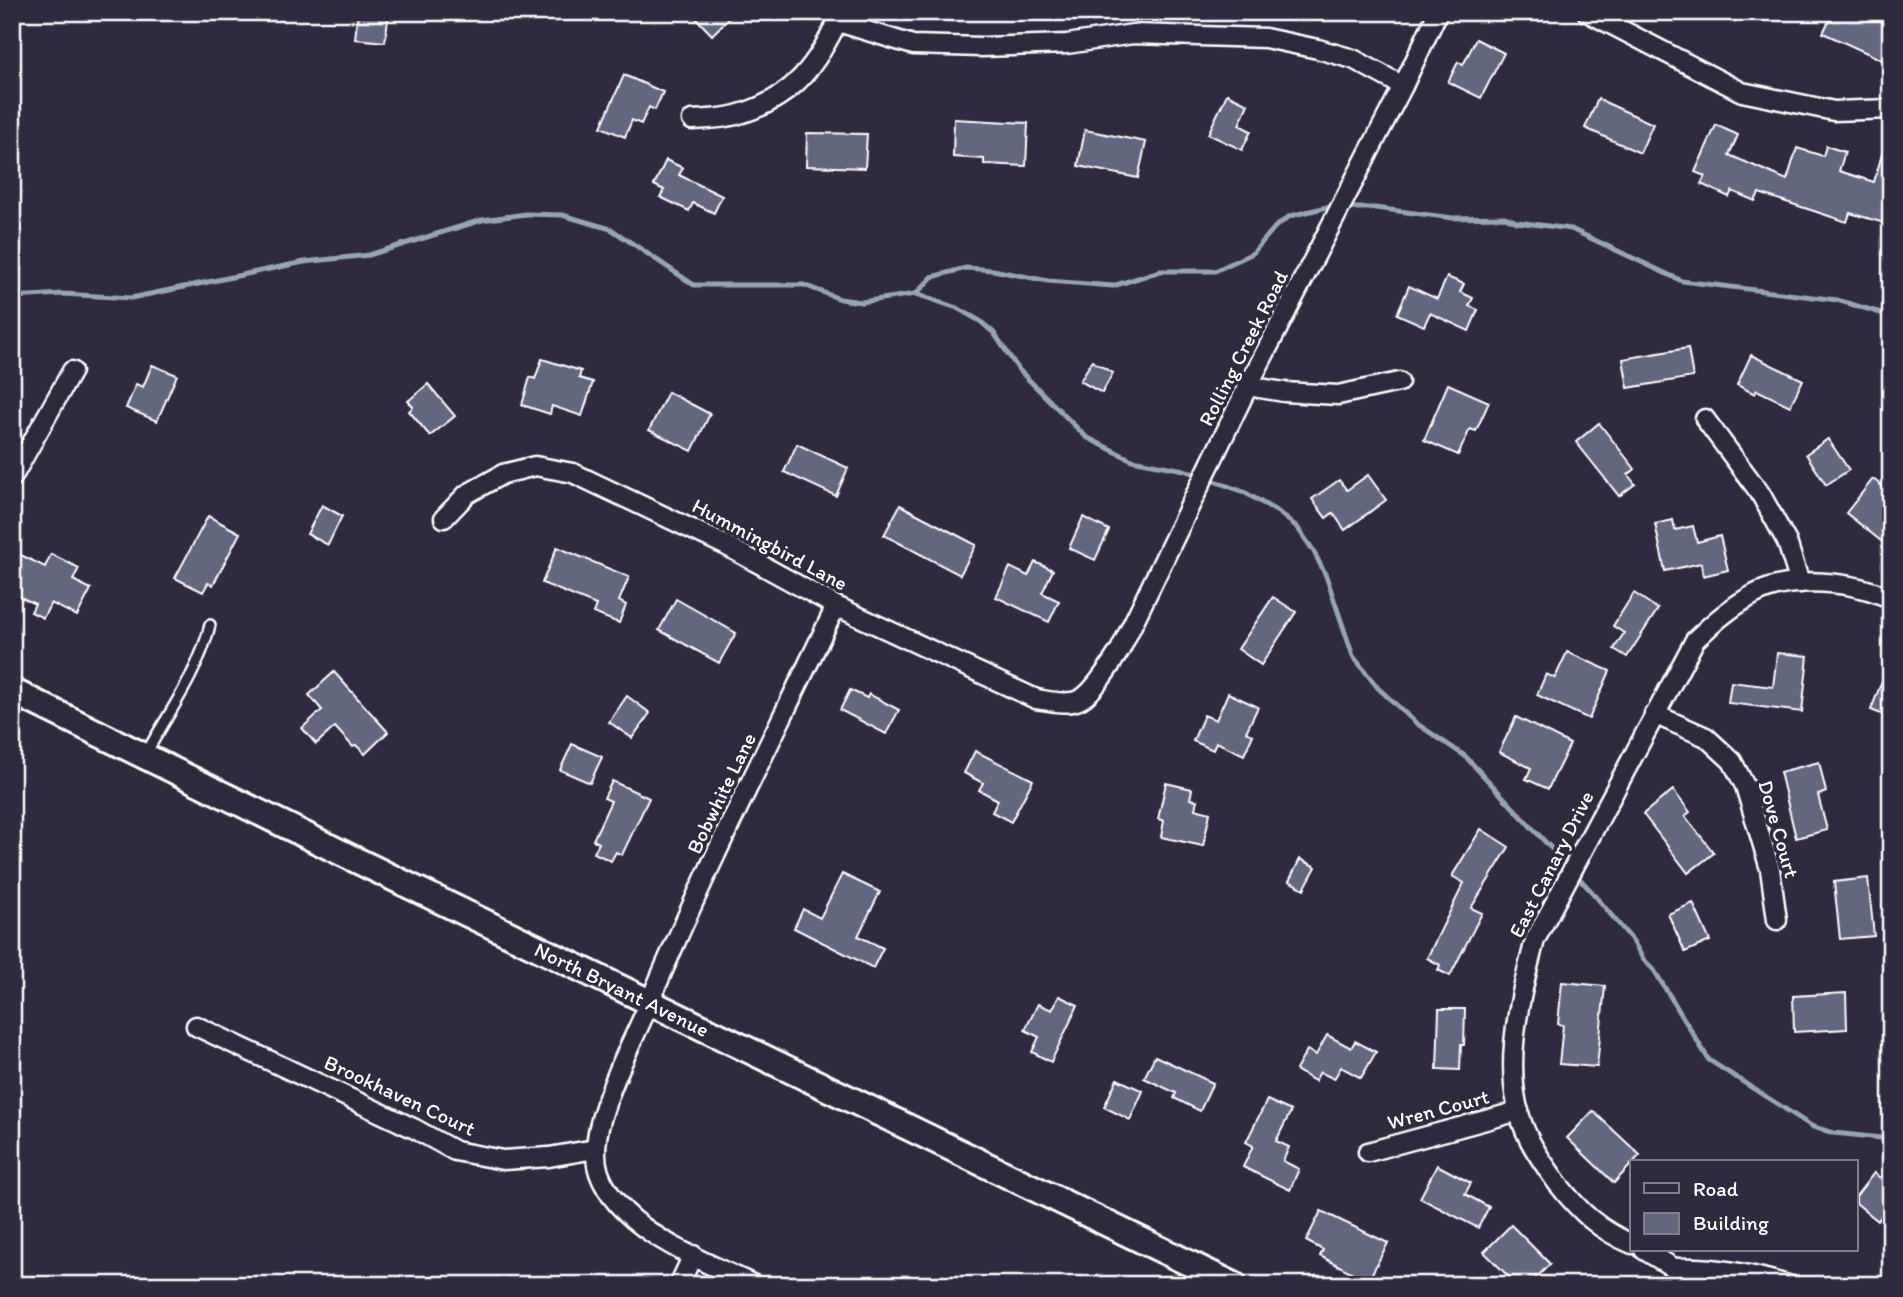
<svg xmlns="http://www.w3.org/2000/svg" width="1903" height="1297" font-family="Itim,sans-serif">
<rect width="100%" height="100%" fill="#2f2a3d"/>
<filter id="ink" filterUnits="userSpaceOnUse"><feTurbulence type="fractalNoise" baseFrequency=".0143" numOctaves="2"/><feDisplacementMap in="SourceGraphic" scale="14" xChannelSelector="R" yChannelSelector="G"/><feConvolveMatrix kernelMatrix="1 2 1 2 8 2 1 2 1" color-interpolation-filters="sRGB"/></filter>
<g filter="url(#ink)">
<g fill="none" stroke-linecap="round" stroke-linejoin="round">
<g stroke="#97a4b1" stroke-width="5">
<polyline points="1344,208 1375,208 1453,218 1505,217 1517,222 1571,229 1682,281 1837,300 1891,316"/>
<polyline points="916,294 932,277 966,268 993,270 1048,281 1113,286 1160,271 1215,271 1253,253 1275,227 1290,216 1327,207 1335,207"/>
<polyline points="12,297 63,294 131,298 304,262 369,255 482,220 526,214 562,215 611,229 694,285 804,285 840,299 861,302 916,294 957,308 980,321 994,333 1019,370 1086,437 1132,460 1184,470 1244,492 1278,512 1297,527 1313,550 1326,576 1353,656 1378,688 1416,723 1465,756 1592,892 1633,941 1643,959 1654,970 1709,1060 1813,1127 1834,1133 1891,1139"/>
</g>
</g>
<g fill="#63667f" stroke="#fff" stroke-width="2">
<polygon points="358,12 389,12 385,42 355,39"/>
<polygon points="690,12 735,12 712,35"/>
<polygon points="1833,12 1862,12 1891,25 1891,64 1823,33"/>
<polygon points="1476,39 1504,53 1481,98 1448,82 1458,62 1463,65"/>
<polygon points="624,75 663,92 655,110 649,107 641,124 632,120 625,137 601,127"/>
<polygon points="1227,94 1248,104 1239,125 1251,131 1242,150 1208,134"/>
<polygon points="1598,99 1653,124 1640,153 1585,128"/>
<polygon points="954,119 1028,123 1026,166 984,164 984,159 953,157"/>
<polygon points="1716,125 1738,135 1729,155 1787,180 1797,148 1823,156 1826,146 1845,152 1839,171 1874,182 1887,137 1891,137 1891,225 1850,213 1847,222 1759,193 1755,201 1732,191 1729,197 1701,184 1705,176 1695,172"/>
<polygon points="1085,130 1146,142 1138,178 1078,166"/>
<polygon points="807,133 867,134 865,168 806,166"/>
<polygon points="666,160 683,168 679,175 722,196 714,213 693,203 689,211 660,197 664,190 654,185"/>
<polygon points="1447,277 1464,284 1460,292 1473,298 1469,306 1478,310 1469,331 1430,313 1424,326 1397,314 1409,286 1437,299"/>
<polygon points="1688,348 1693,377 1628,388 1623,359"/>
<polygon points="1751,355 1803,380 1790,406 1757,390 1755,394 1737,385"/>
<polygon points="542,359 581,371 579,378 593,382 582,416 552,406 550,414 522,405 530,377 535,379"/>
<polygon points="1092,361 1113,373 1102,393 1080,381"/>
<polygon points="152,365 177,375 157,421 126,408 136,384 143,387"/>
<polygon points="428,384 455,416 430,436 409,411 413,407 408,401"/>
<polygon points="1448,384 1489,402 1476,431 1470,429 1458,455 1424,440"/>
<polygon points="668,392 710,414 692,451 649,430"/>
<polygon points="1599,423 1635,469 1628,475 1635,484 1619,496 1576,442"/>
<polygon points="1828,439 1849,470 1826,485 1806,454"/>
<polygon points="797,444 848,468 836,496 784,472"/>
<polygon points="1368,475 1386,500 1345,530 1333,513 1326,518 1312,499 1339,480 1347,490"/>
<polygon points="1873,479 1891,493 1891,549 1846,513"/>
<polygon points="322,505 342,516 328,545 307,534"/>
<polygon points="900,505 976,545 960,575 884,535"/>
<polygon points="208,516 240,533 213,585 208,583 203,592 175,578"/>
<polygon points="1083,517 1109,530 1095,560 1069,548"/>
<polygon points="1673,520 1675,530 1693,526 1697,542 1720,536 1728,570 1703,576 1701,563 1665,571 1655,524"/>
<polygon points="557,547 629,577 619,601 626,605 619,623 593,613 596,605 542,583"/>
<polygon points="51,554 79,568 73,580 91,589 77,616 51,603 43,618 31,612 35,604 12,593 12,573 21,555 45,567"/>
<polygon points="1035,562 1053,570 1042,593 1059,601 1049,622 996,597 1010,567 1028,576"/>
<polygon points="1634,593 1658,609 1627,657 1614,649 1624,633 1613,626"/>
<polygon points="1273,597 1296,612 1261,665 1238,649"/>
<polygon points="676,599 736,633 719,663 659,630"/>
<polygon points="1567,652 1610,671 1589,719 1537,695 1546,674 1555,678"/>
<polygon points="1777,653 1808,656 1802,712 1728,703 1731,682 1773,687"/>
<polygon points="1889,662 1891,662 1891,718 1871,710"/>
<polygon points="334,672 388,732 365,754 356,745 353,747 335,727 316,744 302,728 322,710 309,695"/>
<polygon points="850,690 867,698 869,694 899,710 886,734 840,710"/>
<polygon points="1228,693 1258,707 1246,732 1253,735 1244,755 1216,742 1213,750 1193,741 1204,715 1216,720"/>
<polygon points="627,696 650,713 632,738 609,722"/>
<polygon points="1516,717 1570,744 1548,789 1526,779 1531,768 1499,752"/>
<polygon points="572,744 602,757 590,783 560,770"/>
<polygon points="975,751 1033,780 1011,822 992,812 998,800 979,790 983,783 964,773"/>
<polygon points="1819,762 1826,792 1818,795 1827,830 1796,838 1780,772"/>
<polygon points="612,781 649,798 622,855 616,852 611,861 594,853 599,843 593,840 611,801 604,798"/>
<polygon points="1166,783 1192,789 1190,799 1197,800 1195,809 1210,813 1203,846 1161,837 1164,821 1158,819"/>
<polygon points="1673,790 1690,812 1685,816 1714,853 1688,873 1643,814"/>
<polygon points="1481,829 1509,847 1471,908 1482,913 1450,976 1438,970 1440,965 1427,958 1464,883 1452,876"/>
<polygon points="1300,859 1316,867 1304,889 1289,881"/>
<polygon points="842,874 880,892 858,936 883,948 873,968 794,928 803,909 820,918"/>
<polygon points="1868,878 1874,936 1840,939 1834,882"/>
<polygon points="1693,903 1710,941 1685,952 1668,914"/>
<polygon points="1562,982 1605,986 1597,1067 1559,1064 1563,1025 1558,1024"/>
<polygon points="1846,993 1847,1029 1794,1032 1793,996"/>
<polygon points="1059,996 1078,1005 1051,1062 1032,1052 1039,1037 1025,1030 1038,1004 1052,1010"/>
<polygon points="1439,1009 1465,1009 1464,1045 1461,1045 1460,1070 1437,1069"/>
<polygon points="1327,1035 1351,1048 1355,1041 1376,1052 1361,1078 1341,1067 1334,1079 1320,1072 1315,1081 1296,1070 1307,1050 1316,1055"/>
<polygon points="1155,1056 1213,1083 1200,1111 1174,1098 1176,1093 1144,1078"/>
<polygon points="1117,1079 1143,1091 1130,1120 1104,1107"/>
<polygon points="1267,1100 1291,1111 1276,1141 1289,1147 1283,1161 1299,1169 1290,1190 1243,1167 1253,1146 1246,1142"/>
<polygon points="1593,1111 1640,1155 1614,1183 1567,1138"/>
<polygon points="1437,1165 1471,1183 1465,1194 1489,1207 1478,1228 1420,1198"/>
<polygon points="1874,1173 1891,1186 1891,1224 1881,1216 1878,1221 1856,1203 1856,1196"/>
<polygon points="1321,1211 1388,1243 1368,1281 1320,1256 1323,1250 1306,1241"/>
<polygon points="1511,1225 1550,1264 1529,1285 1517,1285 1484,1252"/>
</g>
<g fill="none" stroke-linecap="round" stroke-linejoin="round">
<g stroke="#fff" stroke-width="14">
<path id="lane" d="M145,755C168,714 199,672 210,625"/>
</g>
<g stroke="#fff" stroke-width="23">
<g id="street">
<polyline points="1587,12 1742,92 1834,111 1891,109"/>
<polyline points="838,22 913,45 982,47 1067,44 1133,34 1265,38 1318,49 1353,59 1403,86"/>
<path d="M692,120C706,119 722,119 736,115C793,100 818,64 842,12"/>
<polyline points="1248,386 1284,392 1338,395 1399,382"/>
<polyline points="1705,419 1760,493 1787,542 1800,583"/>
<polyline points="12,478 72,371"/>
<path d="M444,518L467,494L503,474L535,466L573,473L725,545L836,606L1036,699C1050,701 1068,706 1081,699C1095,691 1111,664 1120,650L1248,386L1403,86L1438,12"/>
<polyline points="1654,714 1706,737 1732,761 1745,786 1770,869 1777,920"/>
<polyline points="196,1026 415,1129 455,1151 503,1160 549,1157 595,1149"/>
<polyline points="1368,1152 1519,1111"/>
<path d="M1632,1244C1599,1230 1580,1212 1558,1184C1548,1170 1537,1155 1529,1139C1498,1078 1519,1002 1535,940L1695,640C1714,622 1732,606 1755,594C1792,575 1854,581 1891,599"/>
<polyline points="1644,1250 1674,1268"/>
<path d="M1674,1268C1714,1266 1750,1274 1788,1285"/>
<polyline points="679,1285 693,1255"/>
<path d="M754,1285C702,1260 620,1231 599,1173C593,1155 597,1133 602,1116C614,1075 635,1037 651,999C707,865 774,736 836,606"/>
</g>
</g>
<g stroke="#fff" stroke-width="30">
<g id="secondary">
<path id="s1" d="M12,691L356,860L1234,1285"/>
</g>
</g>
<use href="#lane" stroke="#2f2a3d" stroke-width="9"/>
<use href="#street" stroke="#2f2a3d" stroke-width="18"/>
<use href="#secondary" stroke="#2f2a3d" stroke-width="24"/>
</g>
</g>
<g text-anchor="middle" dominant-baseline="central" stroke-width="7" stroke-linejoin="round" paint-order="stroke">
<g font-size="21" fill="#fff" stroke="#2f2a3d">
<text transform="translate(1243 348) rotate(-63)">Rolling Creek Road</text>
<text transform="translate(770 544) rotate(28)">Hummingbird Lane</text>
<text transform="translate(721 793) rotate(-64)">Bobwhite Lane</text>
<text transform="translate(1779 829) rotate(74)">Dove Court</text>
<text transform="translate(1551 864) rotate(-63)">East Canary Drive</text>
<text stroke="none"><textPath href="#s1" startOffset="679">North Bryant Avenue</textPath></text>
<text transform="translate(400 1095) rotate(25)">Brookhaven Court</text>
<text transform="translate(1438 1109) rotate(-15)">Wren Court</text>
</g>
</g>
<rect width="1903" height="1297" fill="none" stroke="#2f2a3d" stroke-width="42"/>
<rect x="21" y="21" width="1861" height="1255" fill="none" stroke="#fff" stroke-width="2.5" filter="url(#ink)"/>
<rect x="1630" y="1160" width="228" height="91" fill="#2f2a3d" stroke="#827f8b" stroke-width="2"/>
<rect x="1644" y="1183" width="35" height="10" fill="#2f2a3d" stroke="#827f8b" stroke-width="2"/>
<text x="1693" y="1196" font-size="21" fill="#ffffff">Road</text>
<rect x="1644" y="1213" width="35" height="21" fill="#63667f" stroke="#827f8b" stroke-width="2"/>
<text x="1693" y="1230" font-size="21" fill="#ffffff">Building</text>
</svg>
